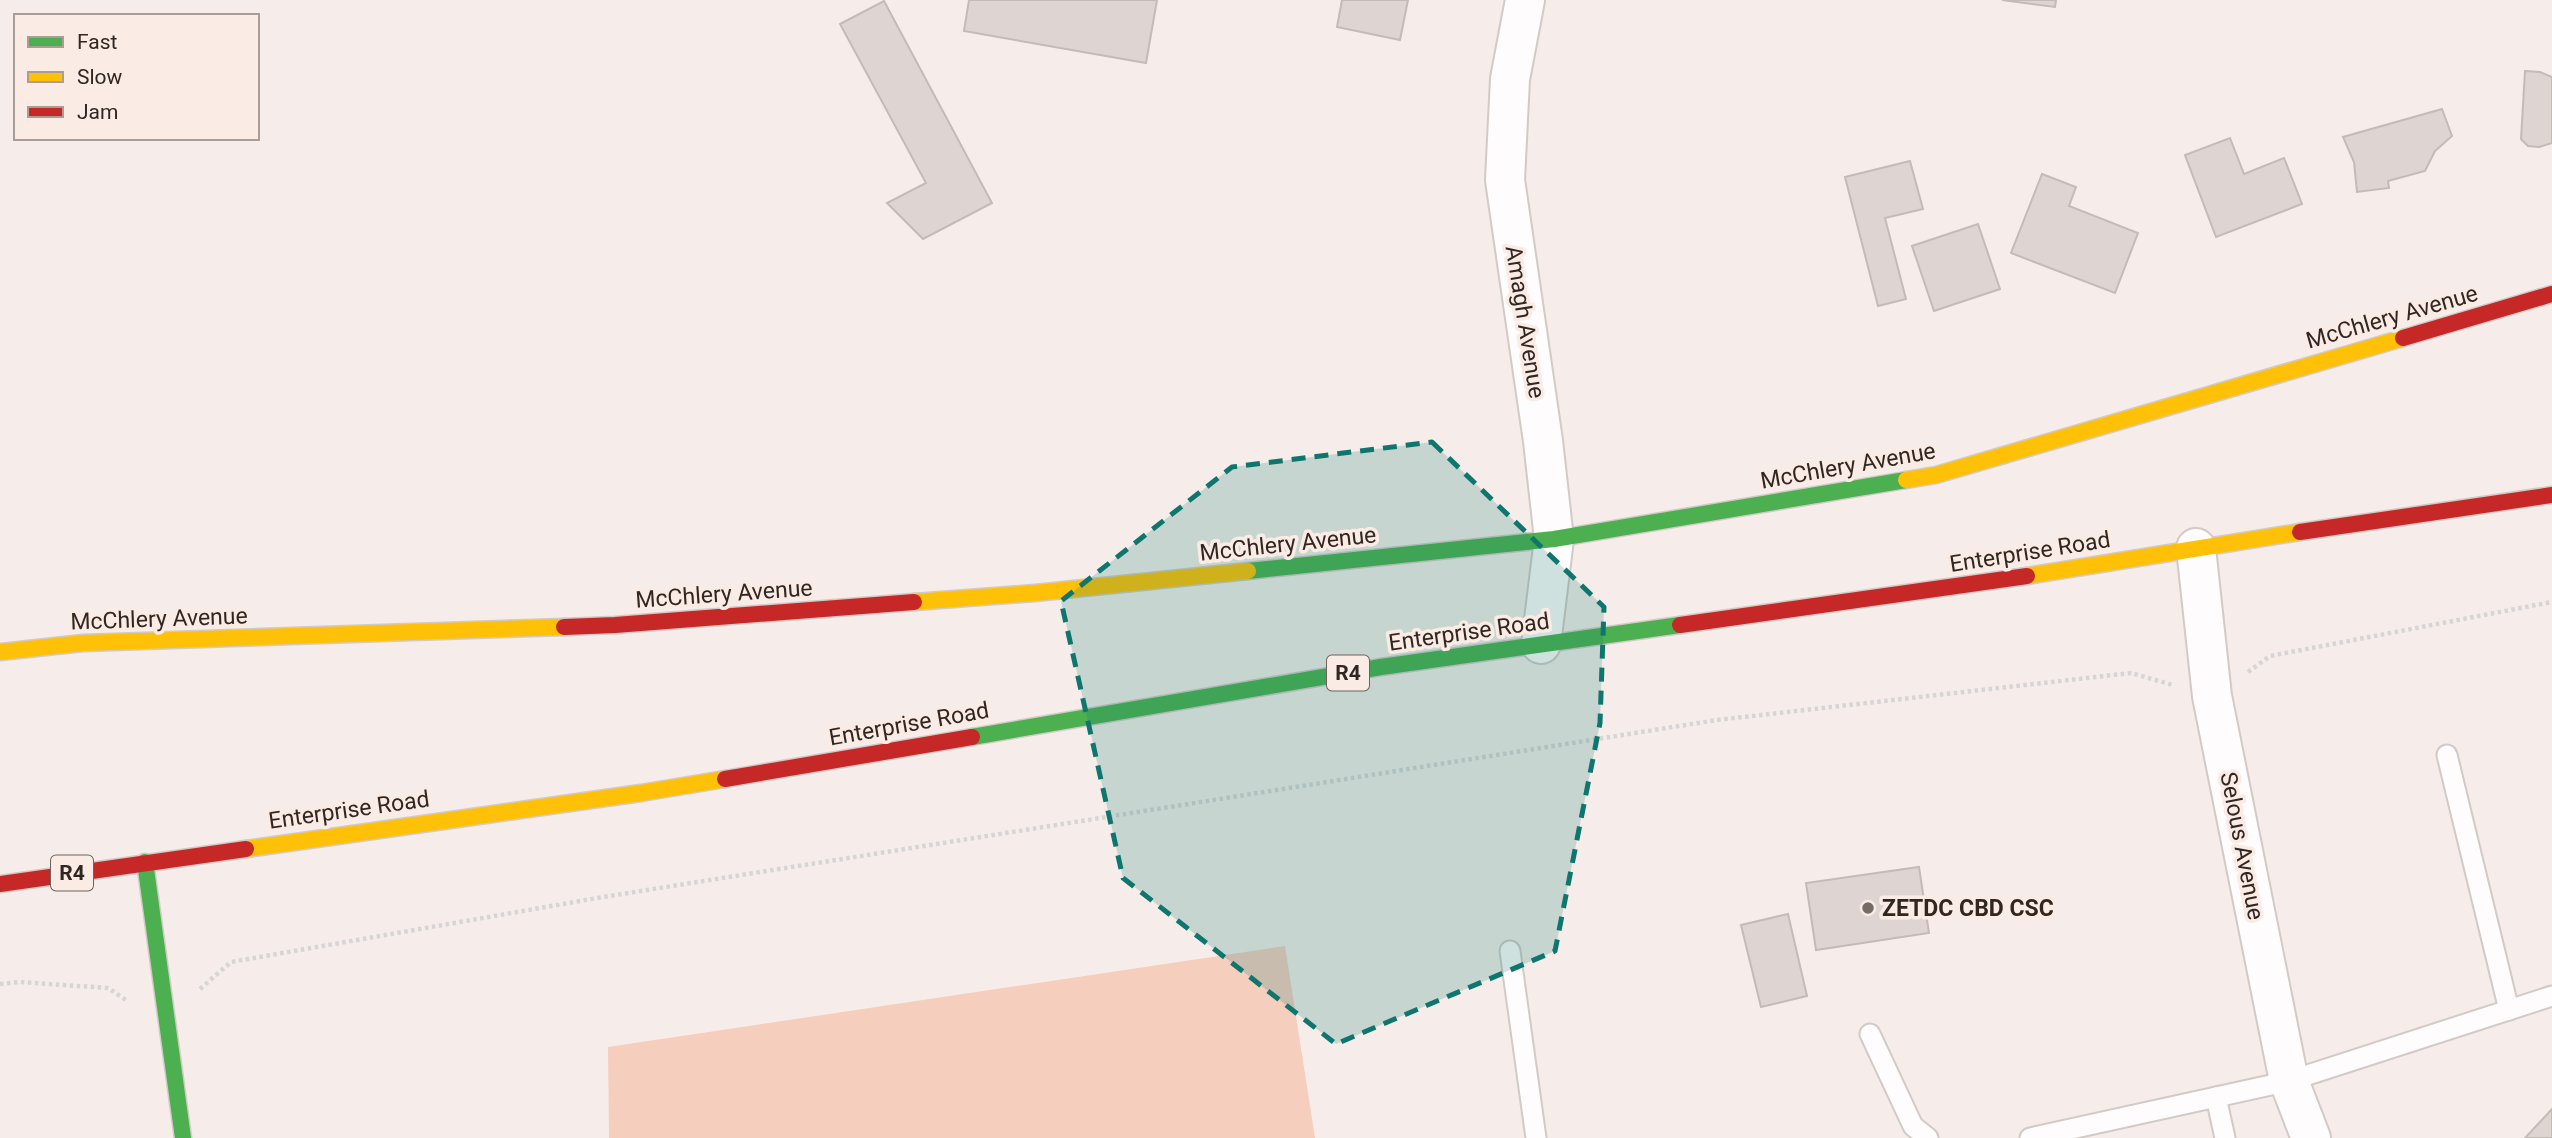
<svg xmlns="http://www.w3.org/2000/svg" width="2552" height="1138" font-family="Roboto,sans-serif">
<rect width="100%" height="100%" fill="#f6edea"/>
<polygon fill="#f5cebd" points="1285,946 1315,1138 609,1138 608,1047"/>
<g fill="#ded5d2" stroke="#c4bbb7" stroke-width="2">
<polygon points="969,0 1157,0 1146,63 964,31"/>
<polygon points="1342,0 1408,0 1400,40 1337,27"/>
<polygon points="2002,0 2056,0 2055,7"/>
<polygon points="884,1 992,203 923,239 887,203 926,183 840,24"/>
<polygon points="2525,71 2540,72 2552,77 2552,143 2539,147 2528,146 2521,139"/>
<polygon points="2442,109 2452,136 2435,151 2425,171 2388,181 2389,188 2357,192 2354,162 2343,137"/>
<polygon points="2230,138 2244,174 2284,158 2302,204 2216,237 2185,155"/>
<polygon points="1910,161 1923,209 1885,218 1906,299 1878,306 1845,177"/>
<polygon points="2042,174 2076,187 2069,206 2138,233 2115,293 2011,253"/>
<polygon points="1978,224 2000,289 1934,311 1912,246"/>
<polygon points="1919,867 1929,933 1816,950 1806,883"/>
<polygon points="1788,914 1807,996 1761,1007 1741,925"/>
<polygon points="2552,1109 2552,1138 2525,1138"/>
</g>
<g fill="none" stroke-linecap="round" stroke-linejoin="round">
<g stroke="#d2cac6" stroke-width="23">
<g id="lane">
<polyline points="2447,755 2509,1010"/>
<polyline points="1510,951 1536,1138"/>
<polyline points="1870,1034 1913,1126 1928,1138"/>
<polyline points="2216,1097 2225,1138"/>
<polyline points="2030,1138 2289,1081 2552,996"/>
</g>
</g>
<g stroke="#d2cac6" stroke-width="42">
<g id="street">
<polyline points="1525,0 1510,79 1505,180 1543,441 1554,539 1541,644"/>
<polyline points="2196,548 2212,696 2289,1081 2311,1138"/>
</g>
</g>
<g stroke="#d2cac6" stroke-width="19">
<g id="fast">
<polyline points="1248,571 1554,539 1906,480"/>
<polyline points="972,737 1381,667 1680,625"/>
<polyline points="145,862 183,1138"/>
</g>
</g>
<g stroke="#d2cac6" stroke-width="19">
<g id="slow">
<polyline points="1906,480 1936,475 2403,338"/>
<polyline points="2027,576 2300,532"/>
<polyline points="914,602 1035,593 1248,571"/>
<polyline points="0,652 83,643 564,627"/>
<polyline points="246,849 641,793 725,779"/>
</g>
</g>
<g stroke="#d2cac6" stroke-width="19">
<g id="jam">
<polyline points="2403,338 2552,294"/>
<polyline points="2300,532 2552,495"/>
<polyline points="1680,625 2027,576"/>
<polyline points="564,627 615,625 914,602"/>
<polyline points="725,779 972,737"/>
<polyline points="0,884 246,849"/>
</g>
</g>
<g stroke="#d7d4d4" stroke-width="4.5" stroke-dasharray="3.5 3.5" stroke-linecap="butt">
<polyline points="2248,672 2270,656 2552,602"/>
<polyline points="0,984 19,982 108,988 126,1000"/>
<polyline points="200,989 231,962 603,897 1717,720 2131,673 2173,685"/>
</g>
<use href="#lane" stroke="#fefcfc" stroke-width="19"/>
<use href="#street" stroke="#fefcfc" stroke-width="38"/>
<use href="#fast" stroke="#4caf50" stroke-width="16"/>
<use href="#slow" stroke="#ffc107" stroke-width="16"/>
<use href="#jam" stroke="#c62828" stroke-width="16"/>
</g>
<path fill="#0f766e" fill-opacity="0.2" stroke="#0f766e" stroke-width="5" stroke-dasharray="14 9" stroke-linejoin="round" d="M1432,442L1604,607L1600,723L1555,951L1336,1044L1123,878L1061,601L1232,467Z"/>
<circle fill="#756c68" stroke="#fbebe5" stroke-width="2.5" cx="1868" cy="908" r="7"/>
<g text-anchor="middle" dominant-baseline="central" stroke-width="7" stroke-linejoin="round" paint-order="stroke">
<g fill="#fbebe5" stroke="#6d615c" stroke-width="2">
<rect x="1327" y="655.5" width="42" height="35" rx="5"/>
<rect x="51" y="855.5" width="42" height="35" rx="5"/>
</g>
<g font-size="21" font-weight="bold" fill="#302622">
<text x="1348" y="673">R4</text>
<text x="72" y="873">R4</text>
</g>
<g font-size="23" fill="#302622" stroke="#fbebe5">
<text transform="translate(2392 317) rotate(-16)">McChlery Avenue</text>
<text transform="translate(1525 322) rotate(81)">Amagh Avenue</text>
<text transform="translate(1848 466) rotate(-10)">McChlery Avenue</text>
<text transform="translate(1288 544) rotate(-6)">McChlery Avenue</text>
<text transform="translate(2030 552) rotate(-9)">Enterprise Road</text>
<text transform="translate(724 594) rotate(-4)">McChlery Avenue</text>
<text transform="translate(159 619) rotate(-2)">McChlery Avenue</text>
<text transform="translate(1469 632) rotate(-8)">Enterprise Road</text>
<text transform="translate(909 724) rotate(-10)">Enterprise Road</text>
<text transform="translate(349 810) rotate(-8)">Enterprise Road</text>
<text transform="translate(2242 846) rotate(79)">Selous Avenue</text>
</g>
<g font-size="23" font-weight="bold" fill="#302622" stroke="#fbebe5" text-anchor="start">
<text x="1882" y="908">ZETDC CBD CSC</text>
</g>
</g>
<rect x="14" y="14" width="245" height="126" fill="#fbebe5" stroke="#aa9c97" stroke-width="2"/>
<rect x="28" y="37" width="35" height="10" fill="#4caf50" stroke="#aa9c97" stroke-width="2"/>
<text x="77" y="49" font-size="21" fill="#302622">Fast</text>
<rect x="28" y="72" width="35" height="10" fill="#ffc107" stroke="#aa9c97" stroke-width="2"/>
<text x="77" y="84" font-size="21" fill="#302622">Slow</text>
<rect x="28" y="107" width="35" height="10" fill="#c62828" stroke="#aa9c97" stroke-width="2"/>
<text x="77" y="119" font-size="21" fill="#302622">Jam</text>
</svg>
